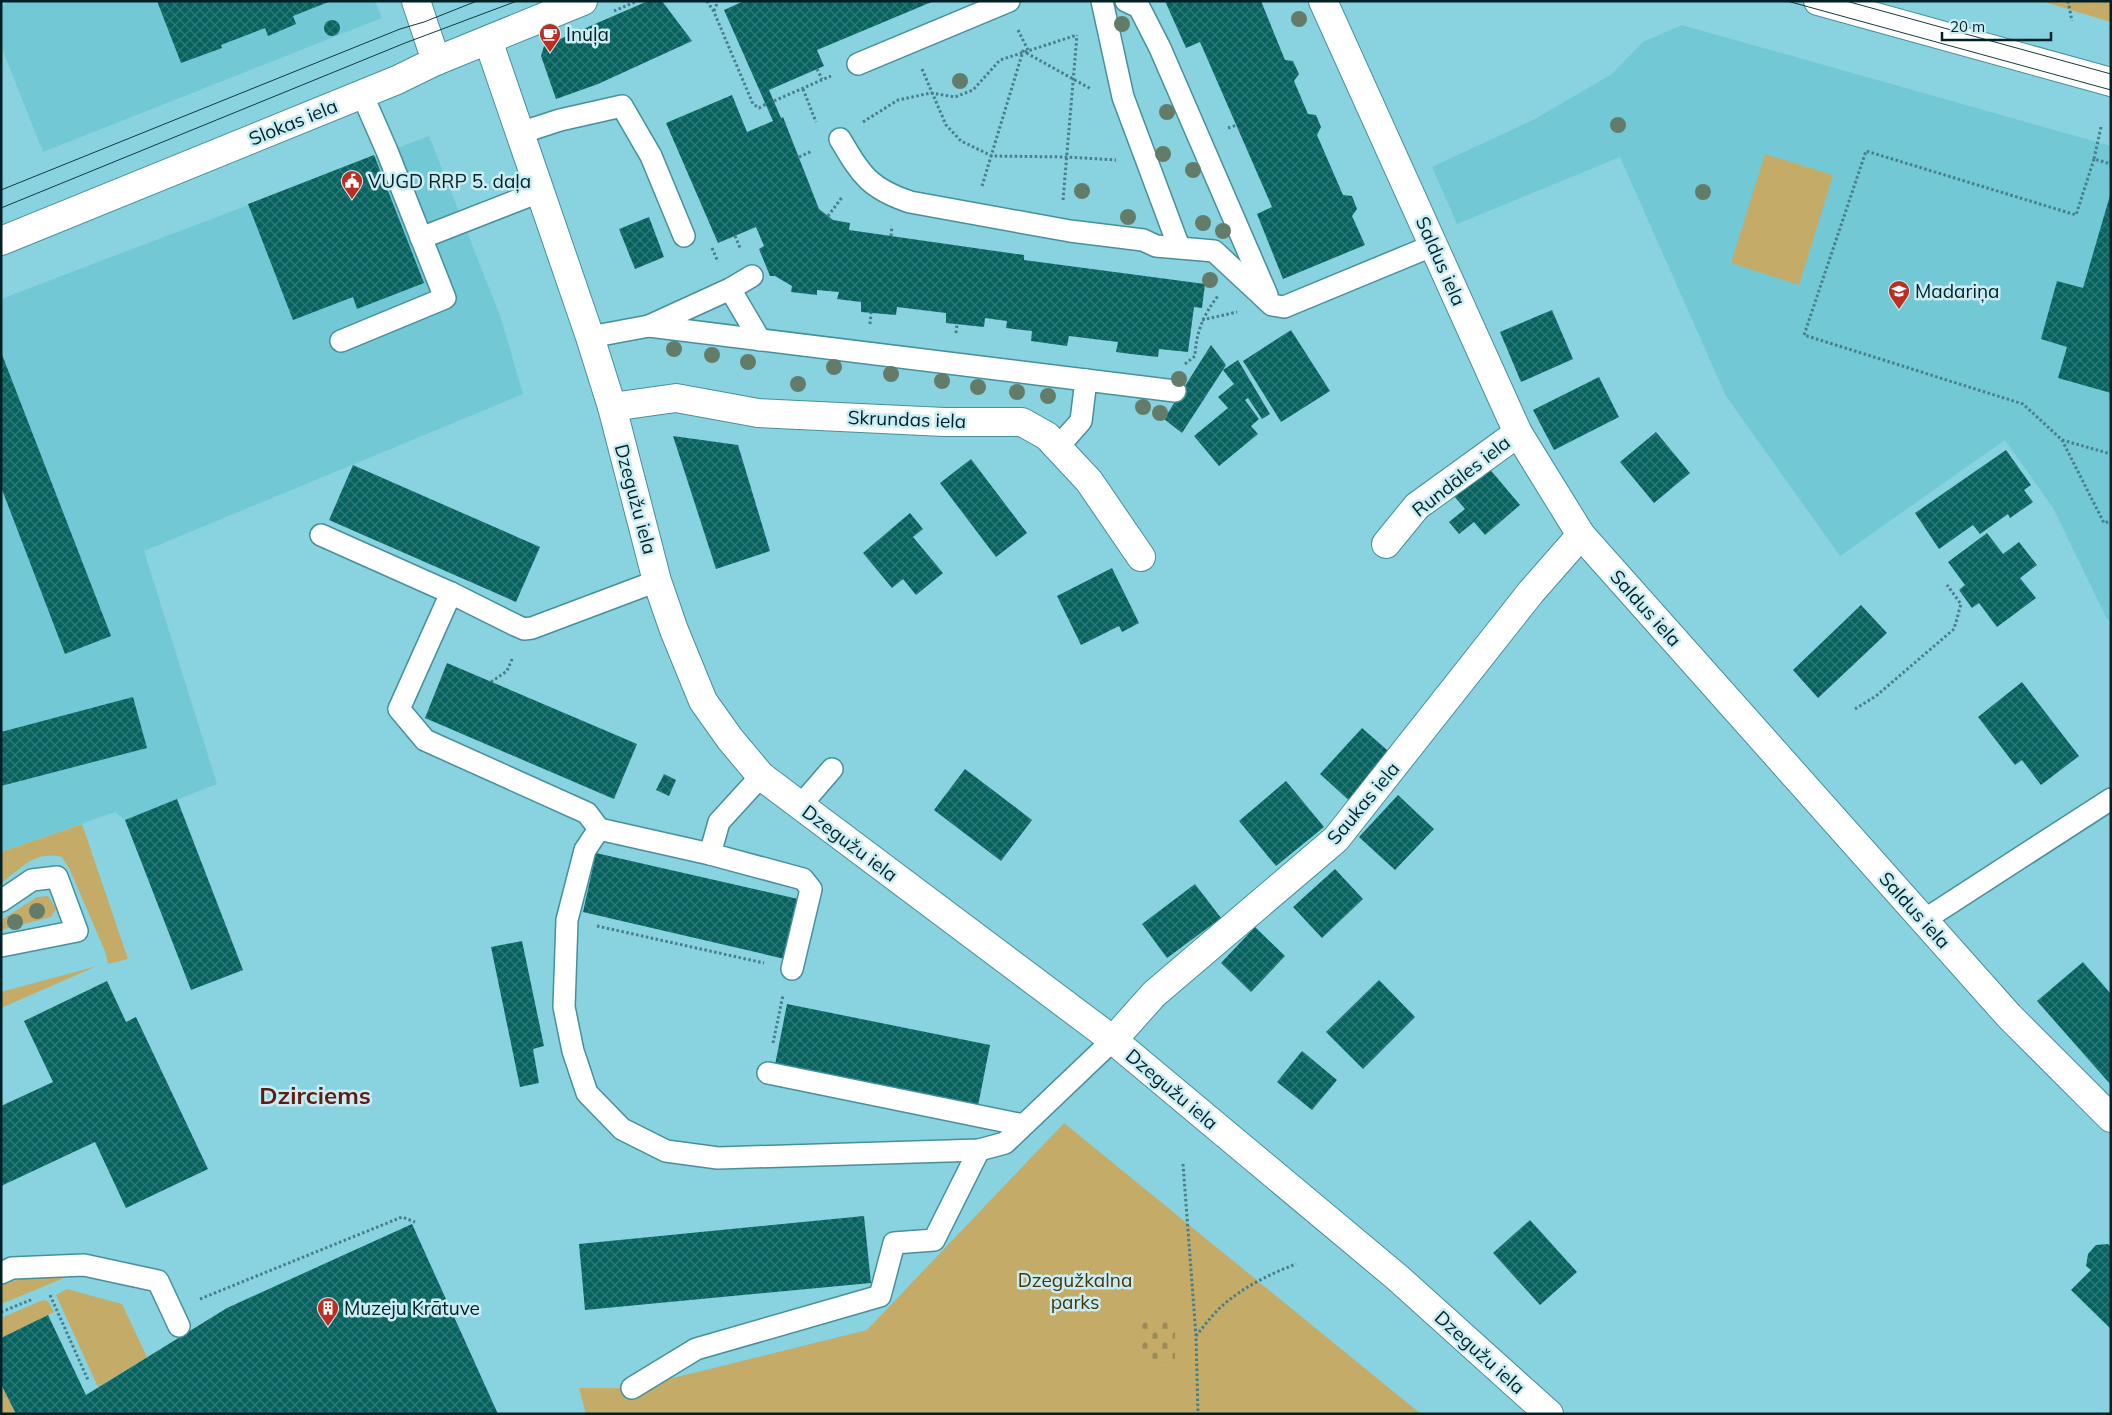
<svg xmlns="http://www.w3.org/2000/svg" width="2112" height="1415" font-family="Mulish,sans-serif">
<defs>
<pattern id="cemetery-stones" width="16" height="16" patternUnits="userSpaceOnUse" patternTransform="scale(1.25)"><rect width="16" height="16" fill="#c4ab68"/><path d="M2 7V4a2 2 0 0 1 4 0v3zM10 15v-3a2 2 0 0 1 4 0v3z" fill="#9d8b55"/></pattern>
<pattern id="building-cross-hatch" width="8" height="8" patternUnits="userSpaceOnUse" patternTransform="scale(1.25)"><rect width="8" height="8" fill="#06625e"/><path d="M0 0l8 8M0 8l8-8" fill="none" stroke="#317876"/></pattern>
</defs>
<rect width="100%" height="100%" fill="#89d3e0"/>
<g fill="#72c8d5">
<polygon points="9,1 375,1 382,18 43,152 1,46 1,7"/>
<polygon points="1682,25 2111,146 2111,622 2106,617 2053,508 2005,440 1840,556 1726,396 1620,157 1457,224 1432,167 1533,120 1612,74 1643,42"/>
<polygon points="429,136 501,318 523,394 144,551 217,784 125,820 115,812 1,852 1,299"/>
</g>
<g fill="#c4ab68">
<polygon points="2041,1 2111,1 2111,22"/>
<polygon points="1765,154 1833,175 1799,285 1731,263"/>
<path d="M82,824L128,959L108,964L105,951L70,870L62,857C35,850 22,868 1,883V852Z"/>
<polygon points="48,896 56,909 51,917 1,930 1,920 37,897"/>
<polygon points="97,966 1,1008 1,992"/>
<polygon points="1064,1123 1421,1414 586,1414 579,1388 632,1388 867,1330"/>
<polygon points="50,1275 64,1278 1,1304 1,1284 30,1277"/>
<polygon points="67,1289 122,1304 147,1357 98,1387 56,1295"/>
<polygon points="43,1300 48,1301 54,1312 1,1338 1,1318"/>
<polygon points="1,1384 16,1414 1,1414"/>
</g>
<polygon fill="url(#cemetery-stones)" points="1142,1320 1175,1321 1175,1363 1141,1362"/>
<g fill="url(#building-cross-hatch)">
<polygon points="157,1 331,1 293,16 296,24 268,36 265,28 221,45 222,48 181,63"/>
<polygon points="648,1 662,1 692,41 598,84 556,99 541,56 544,46"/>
<polygon points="744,1 934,1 817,50 824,66 769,90 781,118 783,117 819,209 833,220 850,223 849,230 1024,255 1024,260 1205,284 1202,308 1194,307 1188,352 1159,349 1158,357 1131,354 1116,352 1118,342 1069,336 1067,346 1031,341 1032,331 1006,328 1007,321 985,318 984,327 946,323 946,313 897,307 896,315 861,312 861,302 837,299 839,292 817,290 817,295 791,292 792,286 775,276 770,276 759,249 764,246 756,227 718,243 666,123 732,95 747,132 773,121 724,10"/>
<polygon points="1165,1 1261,1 1285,60 1293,61 1299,74 1294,81 1308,114 1316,115 1321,127 1317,135 1343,195 1352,196 1357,209 1352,216 1365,245 1283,279 1257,214 1272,207 1200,42 1186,48"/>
<circle cx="332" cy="28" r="8"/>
<polygon points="374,155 424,283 357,309 353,297 293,320 248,204"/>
<polygon points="2111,192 2111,393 2058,378 2067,347 2041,339 2057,281 2083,288"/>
<polygon points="649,217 664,257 635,269 619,229"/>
<polygon points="1552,310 1573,359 1521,382 1500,332"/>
<polygon points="1291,330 1330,391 1281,422 1243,361"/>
<polygon points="1211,345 1226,365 1182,433 1164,419"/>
<polygon points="1,352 111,636 65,654 1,487"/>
<polygon points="1238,360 1270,414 1262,419 1248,398 1245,400 1259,419 1251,426 1258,434 1219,466 1194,436 1228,408 1218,397 1234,384 1223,370"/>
<polygon points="1599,377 1619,417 1554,450 1533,410"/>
<polygon points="1656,432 1690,473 1654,503 1620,462"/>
<polygon points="673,436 738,445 770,551 716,569"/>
<polygon points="2006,450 2031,485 2024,490 2033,502 2010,518 2008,514 1980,534 1973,525 1939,549 1915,513"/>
<polygon points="971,459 1027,533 996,557 940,483"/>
<polygon points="353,465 540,547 516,602 329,520"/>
<polygon points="1488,467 1520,505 1485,535 1474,522 1459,534 1449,522 1465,509 1454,496"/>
<polygon points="910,513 923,529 913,537 943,573 916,595 903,579 892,588 863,553"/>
<polygon points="1987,533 2003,554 2019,542 2037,565 2020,578 2036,598 1997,627 1979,603 1972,608 1959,590 1965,585 1948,562"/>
<polygon points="1112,568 1139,623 1122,632 1119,626 1081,645 1057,596"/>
<polygon points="1861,605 1887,633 1818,698 1793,670"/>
<polygon points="447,663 637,744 614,799 425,718"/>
<polygon points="2022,682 2079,756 2041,785 2022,760 2015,765 1978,717"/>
<polygon points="133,697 147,748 1,786 1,732"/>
<polygon points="1362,728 1395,757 1353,804 1320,774"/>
<polygon points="965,769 1032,820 1001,861 934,810"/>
<polygon points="664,774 676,780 669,796 656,790"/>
<polygon points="1286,781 1324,827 1276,866 1239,821"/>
<polygon points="1398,795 1434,829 1395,870 1359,837"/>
<polygon points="177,799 243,970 191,990 125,820"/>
<polygon points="596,853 798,899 785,959 583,912"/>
<polygon points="1335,869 1363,899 1322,938 1293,907"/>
<polygon points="1195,884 1221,918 1167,958 1142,924"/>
<polygon points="1255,927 1285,956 1251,992 1221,963"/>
<polygon points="522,941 544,1046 533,1049 539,1083 520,1087 491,947"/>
<polygon points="2083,962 2111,994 2111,1085 2037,1001"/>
<polygon points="1379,980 1415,1017 1363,1069 1326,1032"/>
<polygon points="107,981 126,1022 136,1017 208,1169 126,1208 95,1142 1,1186 1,1106 53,1082 24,1021"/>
<polygon points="787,1004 990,1045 978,1106 775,1065"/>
<polygon points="1302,1051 1337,1080 1312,1110 1277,1082"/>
<polygon points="864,1216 871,1283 585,1310 579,1244"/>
<polygon points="1530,1220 1577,1272 1540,1305 1493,1253"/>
<polygon points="412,1224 498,1414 16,1414 1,1384 1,1338 48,1315 86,1395 227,1308"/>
<polygon points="2108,1244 2111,1247 2111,1329 2071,1290 2091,1270 2086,1266 2088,1254 2096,1245"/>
</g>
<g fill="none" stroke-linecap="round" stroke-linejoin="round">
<g stroke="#46909c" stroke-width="24">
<g id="lane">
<polyline points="1102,1 1123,97 1179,247"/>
<polyline points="1126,1 1139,7 1160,48 1267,295"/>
<polyline points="858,64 1009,1"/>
<polyline points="520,133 560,120 622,106 651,156 684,236"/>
<path d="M840,139C861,174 868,188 910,202L1070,231L1143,240L1156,246L1214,251L1272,305L1284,307L1434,245"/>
<polyline points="421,238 539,192"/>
<polyline points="730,289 760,340"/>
<polyline points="649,326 730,289 752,276"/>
<polyline points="590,337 649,326 1175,391"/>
<polyline points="341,341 445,298 387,151 362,94"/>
<polyline points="1058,447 1081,421 1086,380"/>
<polyline points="321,535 451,593"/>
<polyline points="657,581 532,628 524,629 515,625 451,593 399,709 425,740 587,813 599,829 585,850 567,920 564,1007 573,1051 587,1093 622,1129 666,1151 718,1158 979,1150 1005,1143 1113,1040"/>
<polyline points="800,806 832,769"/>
<polyline points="599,829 710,854 719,822 761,776"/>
<polyline points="710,854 803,879 811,889 792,969"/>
<polyline points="1,901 32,880 57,877 77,931 1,946"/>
<polyline points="1924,920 2111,799"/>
<polyline points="768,1073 1023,1125"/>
<polyline points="1,1273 12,1268 84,1265 158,1281 179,1326"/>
<polyline points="632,1388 696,1349 880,1296 894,1243 934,1240 979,1150"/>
</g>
</g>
<g stroke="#46909c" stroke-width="30">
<g id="street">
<polyline points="416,1 436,61"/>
<polyline points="1323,1 1518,433 1581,535 2009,1016 2111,1118"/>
<polyline points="488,40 590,337 612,407 657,581 674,630 703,701 730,739 761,776 1113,1040 1398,1278 1549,1414"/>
<polyline points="612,407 676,398 758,413 944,422 1022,422 1047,436 1089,481 1141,557"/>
<polyline points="1386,544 1417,506 1518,433"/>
<polyline points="1113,1040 1154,994 1336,839 1531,592 1581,535"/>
</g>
</g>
<g stroke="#46909c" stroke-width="30">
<g id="secondary">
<polyline points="1818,1 2111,82"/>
<polyline points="1,241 397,80 436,61 583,1"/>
</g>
</g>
<g stroke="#487e87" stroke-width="3" stroke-dasharray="2.5 2.5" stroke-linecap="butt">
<polyline points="707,1 714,12 753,104 759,108 766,104"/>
<polyline points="2068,1 2072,21"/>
<polyline points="614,11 637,1"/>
<polyline points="714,11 718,1"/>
<polyline points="1018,30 1028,50"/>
<polyline points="817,69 822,79"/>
<polyline points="922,69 946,125 961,141 992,156 1067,157 1116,160"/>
<polyline points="803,89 816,122"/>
<polyline points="774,101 831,76"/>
<polyline points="863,122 898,100 931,93 955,97 973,90 1000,60 1077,35"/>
<polyline points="2101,127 2094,159 2111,164"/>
<polyline points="1228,128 1237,125"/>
<polyline points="799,157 812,151"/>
<polyline points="2094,159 2076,215 1866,151 1804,335 2023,404 2062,440 2104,523 2111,521"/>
<polyline points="982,186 1023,51 1091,89"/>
<polyline points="1063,200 1077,35"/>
<polyline points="828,216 843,196"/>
<polyline points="735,236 740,248"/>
<polyline points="891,236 892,226"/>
<polyline points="712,248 718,262"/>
<polyline points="1202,320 1237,312"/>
<polyline points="870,324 871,313"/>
<polyline points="956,333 957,324"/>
<path d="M1185,364L1195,356C1196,333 1203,315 1218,296"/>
<polyline points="2062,440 2111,454"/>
<polyline points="491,682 507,671 513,657"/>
<polyline points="1855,709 1876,696 1954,629 1961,604 1947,585"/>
<polyline points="597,926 764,963"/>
<polyline points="773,1043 783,995"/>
<polyline points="1183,1164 1196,1336 1198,1414"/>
<polyline points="50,1295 88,1380"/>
<polyline points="200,1299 402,1217 415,1222"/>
<polyline points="1,1312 33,1299"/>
<path d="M1196,1336C1204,1326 1212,1315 1222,1306C1243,1287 1270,1274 1296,1264"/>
</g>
<use href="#lane" stroke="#fff" stroke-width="21"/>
<use href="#street" stroke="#fff" stroke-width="28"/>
<use href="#secondary" stroke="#fff" stroke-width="28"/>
<g stroke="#143a40" stroke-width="1">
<polyline points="1787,1 2111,90"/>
<polyline points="1846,1 2111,74"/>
<polyline points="1,190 400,29 424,22 477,1"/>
<polyline points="1,208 405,43 517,1"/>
</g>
</g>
<g fill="#637c6a">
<circle cx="1299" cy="19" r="8"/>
<circle cx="1122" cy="24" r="8"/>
<circle cx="960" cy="81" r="8"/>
<circle cx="1167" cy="112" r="8"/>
<circle cx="1618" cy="125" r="8"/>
<circle cx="1163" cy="154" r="8"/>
<circle cx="1193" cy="170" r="8"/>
<circle cx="1082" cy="191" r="8"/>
<circle cx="1703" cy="192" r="8"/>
<circle cx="1128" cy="217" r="8"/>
<circle cx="1203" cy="223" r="8"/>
<circle cx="1223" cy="231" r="8"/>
<circle cx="1210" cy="280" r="8"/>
<circle cx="674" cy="349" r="8"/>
<circle cx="712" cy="355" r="8"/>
<circle cx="748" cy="362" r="8"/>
<circle cx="834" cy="367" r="8"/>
<circle cx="891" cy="374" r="8"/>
<circle cx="1179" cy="379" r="8"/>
<circle cx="942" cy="381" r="8"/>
<circle cx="798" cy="384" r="8"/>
<circle cx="978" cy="387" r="8"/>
<circle cx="1017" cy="392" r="8"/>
<circle cx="1048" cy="396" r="8"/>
<circle cx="1143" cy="407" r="8"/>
<circle cx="1160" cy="413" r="8"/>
<circle cx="37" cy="911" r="8"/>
<circle cx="15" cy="922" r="8"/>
</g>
<defs>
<g id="cafe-pin" transform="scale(1.125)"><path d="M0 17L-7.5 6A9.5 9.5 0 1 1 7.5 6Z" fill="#bb2e22" stroke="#caedf4"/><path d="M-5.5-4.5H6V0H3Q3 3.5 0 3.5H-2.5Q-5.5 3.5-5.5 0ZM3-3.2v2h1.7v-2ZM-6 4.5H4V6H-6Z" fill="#fff"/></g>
<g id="civic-pin" transform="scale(1.125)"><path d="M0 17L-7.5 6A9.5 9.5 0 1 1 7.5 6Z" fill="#bb2e22" stroke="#caedf4"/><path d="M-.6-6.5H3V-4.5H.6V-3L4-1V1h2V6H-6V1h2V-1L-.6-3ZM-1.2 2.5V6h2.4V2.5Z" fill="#fff"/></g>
<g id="school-pin" transform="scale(1.125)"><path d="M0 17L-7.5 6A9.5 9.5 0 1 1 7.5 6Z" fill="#bb2e22" stroke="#caedf4"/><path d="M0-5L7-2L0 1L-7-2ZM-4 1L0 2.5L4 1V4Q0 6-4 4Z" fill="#fff"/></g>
<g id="building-pin" transform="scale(1.125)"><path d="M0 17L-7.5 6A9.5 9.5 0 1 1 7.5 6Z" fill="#bb2e22" stroke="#caedf4"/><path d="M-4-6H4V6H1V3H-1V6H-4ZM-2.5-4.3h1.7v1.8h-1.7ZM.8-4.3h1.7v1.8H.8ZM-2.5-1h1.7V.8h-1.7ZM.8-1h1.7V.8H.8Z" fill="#fff"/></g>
</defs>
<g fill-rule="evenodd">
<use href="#cafe-pin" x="550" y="34"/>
<use href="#civic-pin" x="352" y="181"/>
<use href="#school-pin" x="1899" y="291"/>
<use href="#building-pin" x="328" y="1308"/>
</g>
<g text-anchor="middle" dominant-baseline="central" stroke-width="5" stroke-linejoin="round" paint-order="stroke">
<g font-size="19" fill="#012126" stroke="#caedf4" text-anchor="start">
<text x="566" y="34">Inuļa</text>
<text x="368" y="181">VUGD RRP 5. daļa</text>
<text x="1915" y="291">Madariņa</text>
<text x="344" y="1308">Muzeju Krātuve</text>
</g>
<g font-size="19" fill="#012126" stroke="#caedf4">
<text transform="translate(293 122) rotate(-22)">Slokas iela</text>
<text transform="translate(1441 261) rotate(66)">Saldus iela</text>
<text transform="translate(907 419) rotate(2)">Skrundas iela</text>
<text transform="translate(1461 476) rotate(-38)">Rundāles iela</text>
<text transform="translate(636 499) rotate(75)">Dzegužu iela</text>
<text transform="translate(1646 608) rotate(48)">Saldus iela</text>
<text transform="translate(1363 803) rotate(-50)">Saukas iela</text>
<text transform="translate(850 843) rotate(37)">Dzegužu iela</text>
<text transform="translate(1915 910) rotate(48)">Saldus iela</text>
<text transform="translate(1172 1089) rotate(40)">Dzegužu iela</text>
<text transform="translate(1480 1352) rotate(42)">Dzegužu iela</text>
</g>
<g font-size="19" fill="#443509" stroke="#caedf4">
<text x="1075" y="1280">Dzegužkalna<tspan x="1075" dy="22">parks</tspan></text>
</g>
<g font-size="24" font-weight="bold" fill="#5f1c14" stroke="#caedf4">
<text x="315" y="1095">Dzirciems</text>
</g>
</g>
<rect width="2112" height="1415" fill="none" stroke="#012126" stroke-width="5"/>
<path d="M1942 32v8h109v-8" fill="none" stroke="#012126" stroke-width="2.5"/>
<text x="1950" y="32" font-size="15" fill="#012126" stroke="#caedf4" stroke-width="4" paint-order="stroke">20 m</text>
</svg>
